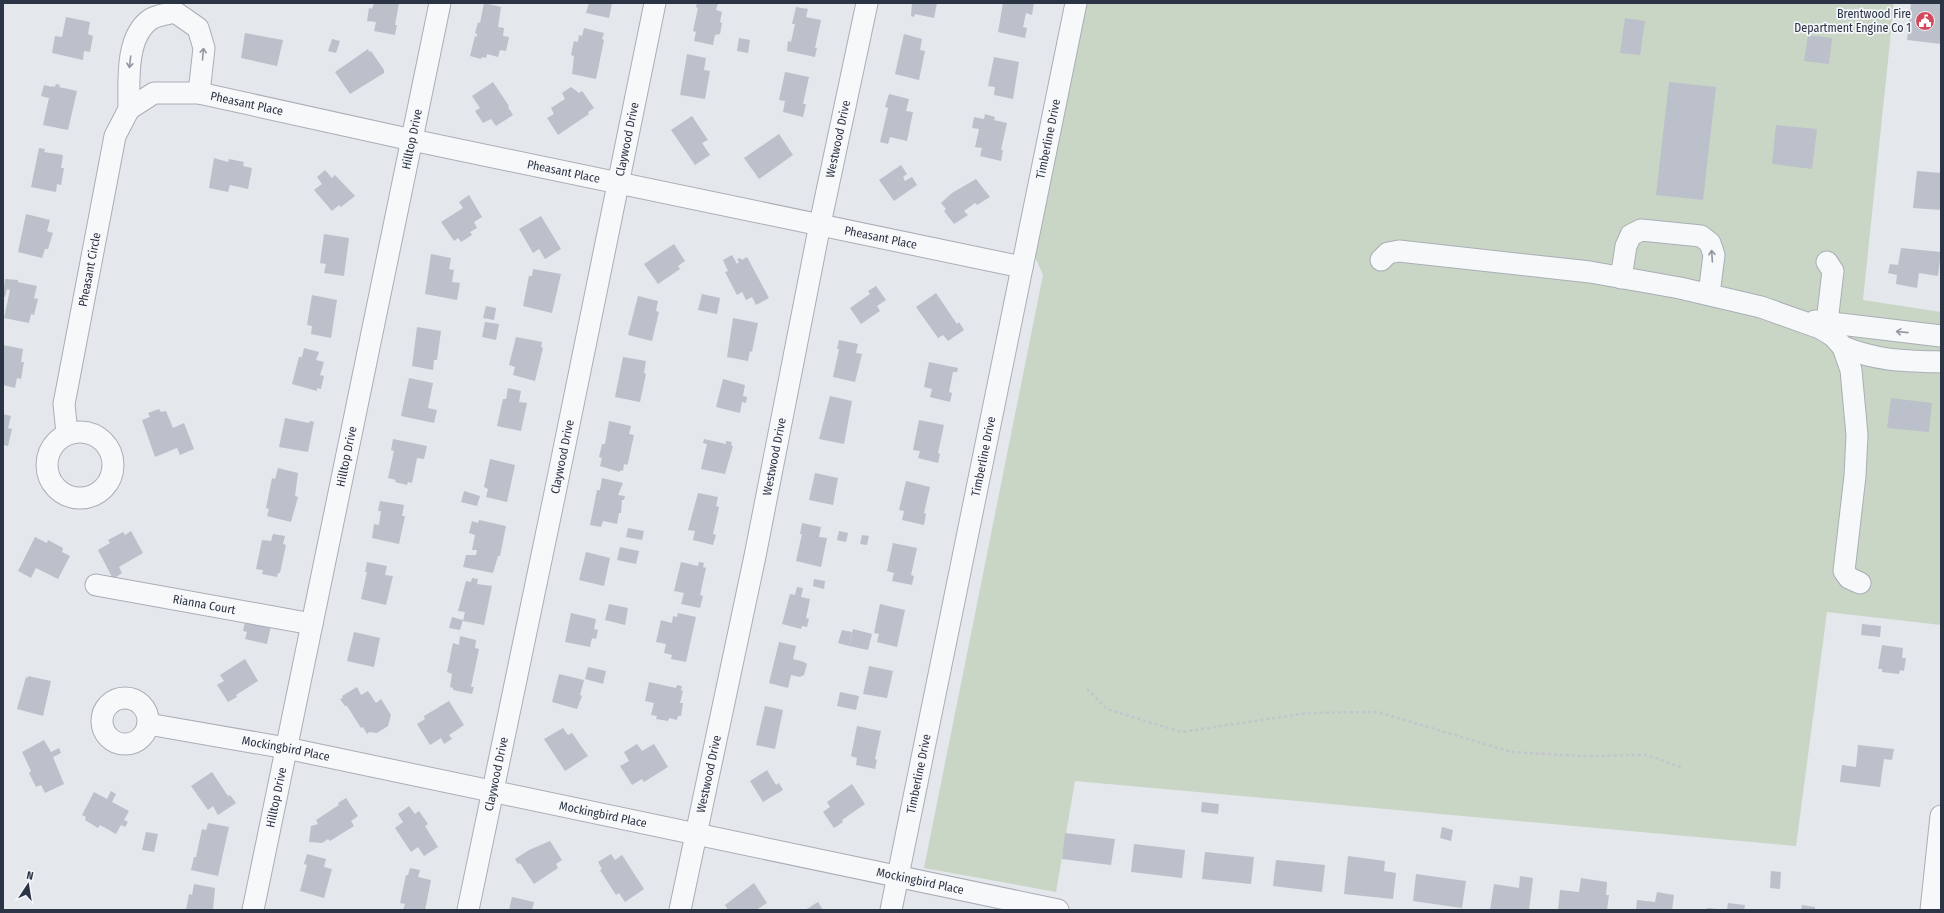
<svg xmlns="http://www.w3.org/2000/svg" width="1944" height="913" font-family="'Fira Sans Condensed',sans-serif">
<rect width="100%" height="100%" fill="#e4e7ec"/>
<polygon fill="#c9d6c5" points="1085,3 1894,3 1863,300 1941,312 1941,625 1827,612 1796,846 1075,781 1056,892 924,868 1043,275 1034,254"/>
<g fill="#bbc0ca">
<polygon points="374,3 399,3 395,25 397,25 395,35 374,31 376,22 367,21 369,8 372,9"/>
<polygon points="484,3 501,7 498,27 504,28 503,36 509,37 506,51 500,50 498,57 487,54 486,58 482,57 481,59 470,56 475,36 477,37 477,34 475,33 478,22 480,23"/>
<polygon points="589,3 612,3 609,18 586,13"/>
<polygon points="697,3 718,3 716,10 722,12 720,22 722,23 720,34 715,35 713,45 694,41 696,32 693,31 698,8 696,7"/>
<polygon points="912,3 937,3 934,18 915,14 914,17 911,16"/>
<polygon points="1003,3 1034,3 1032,15 1026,13 1023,27 1027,28 1025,38 998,32"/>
<polygon points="1911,3 1941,3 1941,44 1907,40"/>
<polygon points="796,7 808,9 806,17 821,20 815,48 817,48 815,57 787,51 788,41 791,42 795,24 792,24"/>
<polygon points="66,17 90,22 88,34 93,36 90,52 84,51 83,60 52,53 55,36 62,37"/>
<polygon points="1625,18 1645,21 1640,55 1620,53"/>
<polygon points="584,28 604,33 602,39 604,40 596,79 572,74 574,56 571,55 574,41 578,42 579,35 582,36"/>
<polygon points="245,33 283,40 277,66 241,58"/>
<polygon points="904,34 922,39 920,50 925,51 919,80 895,74"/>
<polygon points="1808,35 1832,38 1829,64 1804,61"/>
<polygon points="739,38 750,40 748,53 737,51"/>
<polygon points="332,39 340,41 336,53 328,51"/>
<polygon points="368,49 369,52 371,51 384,70 384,73 350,94 335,72"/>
<polygon points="687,54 706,58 704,70 710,71 705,99 680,95"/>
<polygon points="994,57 1019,62 1013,99 994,95 995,87 988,86"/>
<polygon points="785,72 809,77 803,104 806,104 803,117 783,112 785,101 779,100"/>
<polygon points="493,82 509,106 508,107 513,115 496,126 491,119 483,123 475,111 480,108 472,96"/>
<polygon points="1669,82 1716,87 1703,200 1656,195"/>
<polygon points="56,84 60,85 59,87 77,91 68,130 43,125 49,98 41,96 44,85 52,87 52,86 55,87"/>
<polygon points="571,87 579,93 582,91 594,108 588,112 589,114 558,135 547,118 554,114 551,108 565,99 562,93"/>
<polygon points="889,94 909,99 906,111 913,112 907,141 890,137 888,144 880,142 888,108 885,107"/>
<polygon points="985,114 995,117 994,120 1007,123 1001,150 1003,150 1001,161 980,156 982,148 975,147 979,129 972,128 974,117 984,119"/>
<polygon points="692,116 708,140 702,143 710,155 695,165 671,130"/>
<polygon points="1776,125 1817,129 1812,169 1772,164"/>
<polygon points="779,134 793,155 759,179 744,158"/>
<polygon points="39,148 45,149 44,152 63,155 61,168 64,168 61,185 57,184 56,192 31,187"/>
<polygon points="214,158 228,162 229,159 244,162 243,166 252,168 248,189 230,185 228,192 209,188"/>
<polygon points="901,165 907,174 903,177 905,181 912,177 917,185 894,201 879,180"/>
<polygon points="325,170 332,178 335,175 355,196 341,207 339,205 332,211 314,190 322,184 317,177"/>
<polygon points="1917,171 1941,173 1941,210 1913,208"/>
<polygon points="976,179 990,197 977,205 975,203 964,211 968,215 954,224 944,211 946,209 941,203 952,193"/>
<polygon points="469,195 482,217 474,222 477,228 470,232 472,235 461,242 458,238 454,241 441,222 463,208 459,202"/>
<polygon points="26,214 50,220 47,231 53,233 48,249 45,249 42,258 18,252"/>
<polygon points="541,216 561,249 545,259 539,249 533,253 519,229"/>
<polygon points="324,234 349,238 344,276 324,273 326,264 320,263"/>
<polygon points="674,244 685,261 678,266 680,269 658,284 644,264"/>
<polygon points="1901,248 1941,252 1938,276 1919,273 1917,288 1896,284 1897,275 1888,273 1890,264 1898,265"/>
<polygon points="431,254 451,258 449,269 454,270 452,282 460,283 457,300 425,294"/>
<polygon points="732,255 737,264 739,262 737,259 740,258 742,260 747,257 769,298 756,305 752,297 746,300 742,292 737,295 725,272 728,271 723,260"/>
<polygon points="533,269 561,274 552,313 523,306 529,276 532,276"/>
<polygon points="5,279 18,280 18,282 37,286 34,298 38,299 34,315 31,314 29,323 4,318 10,290 7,289 5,297 3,297"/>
<polygon points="876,286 886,300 877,306 880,311 861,324 850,308 870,294 868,291"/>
<polygon points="936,293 957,324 959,322 964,330 948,341 943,335 938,338 916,307"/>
<polygon points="702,294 720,298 717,314 698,310"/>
<polygon points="312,295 337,300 331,338 311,334 312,326 307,325"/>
<polygon points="638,296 658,301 656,311 659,312 652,341 628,335"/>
<polygon points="486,306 496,308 494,320 483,318"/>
<polygon points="733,318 758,323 752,352 750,351 748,361 727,357"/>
<polygon points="485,322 499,324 496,340 482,337"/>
<polygon points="417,327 441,331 437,360 434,360 433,370 412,366"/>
<polygon points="516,337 542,342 541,347 543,348 535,381 513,375 515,367 509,365"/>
<polygon points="839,340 858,344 856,353 862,354 855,382 833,377 839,349 837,349"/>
<polygon points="3,345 23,349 21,362 24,362 21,379 17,378 15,388 3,385"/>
<polygon points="304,348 319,352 316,360 324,362 320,375 324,376 321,389 317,388 317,391 292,384 299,357 302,357"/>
<polygon points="623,357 646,361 644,373 646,374 640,402 615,397"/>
<polygon points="929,362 958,368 957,372 953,372 949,392 952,393 950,402 930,397 932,389 924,387"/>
<polygon points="409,378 433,383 428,408 437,410 434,423 401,416"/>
<polygon points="723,379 745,385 743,396 747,397 746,403 742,402 740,413 716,407"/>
<polygon points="508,388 521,391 519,402 527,403 521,431 497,426 503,399 506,399"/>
<polygon points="830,396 852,401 844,444 819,439"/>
<polygon points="1891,398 1932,403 1929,432 1887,428"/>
<polygon points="159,409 161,412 166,411 173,428 184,423 194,449 180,455 177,448 155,457 142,420 150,417 148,413"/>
<polygon points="3,414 11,416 8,428 12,429 8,446 4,445 4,448"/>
<polygon points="285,418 309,423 310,421 314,422 308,452 279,447"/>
<polygon points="919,420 944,425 938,453 940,454 938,463 918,458 920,451 913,450"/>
<polygon points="609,421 631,426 629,434 634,435 628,463 627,465 624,464 623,471 620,470 620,472 600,466 602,458 599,457 602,444 605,444"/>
<polygon points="393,439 427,446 424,459 417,458 412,483 408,482 407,485 395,482 396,480 388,478 394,451 391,450"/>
<polygon points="704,439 726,444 726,441 732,442 731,445 733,446 725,474 701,469 707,444 703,443"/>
<polygon points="490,459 515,465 507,502 486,497 488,489 484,487"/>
<polygon points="278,468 298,473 295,496 298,497 291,522 267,516 269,509 266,508 272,478 275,479"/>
<polygon points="815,473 838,478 833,505 809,500"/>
<polygon points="602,478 623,483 618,495 625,496 624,500 622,500 621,513 619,513 617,524 603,521 601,527 590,525 597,490 600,490"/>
<polygon points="906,481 930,487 924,513 926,514 924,525 902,520 904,511 899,510"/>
<polygon points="464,491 480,496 477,506 461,502"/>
<polygon points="698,493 718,497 716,506 719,507 713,534 716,535 713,545 693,540 695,531 688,530"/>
<polygon points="380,501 404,505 402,516 405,516 399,544 372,538 374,524 379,525 381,511 378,511"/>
<polygon points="479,520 506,526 500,556 498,556 493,573 463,567 466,555 476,555 477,550 472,550 475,535 469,533 472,521 478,523"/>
<polygon points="802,523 821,527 819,537 827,538 821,567 796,561 802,534 800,534"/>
<polygon points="628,528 644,531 642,540 626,537"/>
<polygon points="131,531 143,553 119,567 122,573 113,579 98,550 110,543 108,540 123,532 125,535"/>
<polygon points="839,531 848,533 846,542 837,540"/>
<polygon points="273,534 285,536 283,544 286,545 280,573 278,573 277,577 262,574 263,570 256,569 262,540 271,541"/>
<polygon points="862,535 869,536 867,545 860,544"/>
<polygon points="35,537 47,543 48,540 63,548 62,552 70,556 58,579 36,568 31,578 18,571"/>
<polygon points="893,543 917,548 911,575 914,576 912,585 892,581 894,573 887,571"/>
<polygon points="620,547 639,551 636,564 617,560"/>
<polygon points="586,552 610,558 604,586 579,580"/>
<polygon points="367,562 387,566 385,575 393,576 386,605 361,599 367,572 365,572"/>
<polygon points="681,562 698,566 699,562 704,563 703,567 706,568 700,595 703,596 700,608 681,604 684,593 674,591"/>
<polygon points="472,578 478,579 477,584 492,586 484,625 463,621 465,612 458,611 466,581 471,582"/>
<polygon points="814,579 825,581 824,589 813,586"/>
<polygon points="797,587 803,588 801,597 810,599 806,618 809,619 807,627 802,626 801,629 782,624 790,594 795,595"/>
<polygon points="249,602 275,607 267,644 245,639 247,632 243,631"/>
<polygon points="609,604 628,608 625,625 605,620"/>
<polygon points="880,604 905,610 897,647 877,642 879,634 874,633"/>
<polygon points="571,613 596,619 594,629 598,630 596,639 592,638 590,647 565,642"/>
<polygon points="678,613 696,617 686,662 671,659 672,655 664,653 666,644 656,642 661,620 672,623 673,616 677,617"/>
<polygon points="452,617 463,620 460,630 449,628"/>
<polygon points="1862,624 1881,626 1880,637 1861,635"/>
<polygon points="853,629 872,634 868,650 849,646"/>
<polygon points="842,630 852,632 849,646 838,643"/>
<polygon points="354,632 380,638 374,667 347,661"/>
<polygon points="460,636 476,640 475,648 479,649 471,687 474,687 472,694 453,690 453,688 450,687 452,674 447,672 453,643 459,645"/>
<polygon points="779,642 796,646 793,659 804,662 807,664 804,675 800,677 791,675 788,688 769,683"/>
<polygon points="1882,645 1903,648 1902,658 1906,658 1904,671 1900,670 1899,674 1882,672 1882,669 1878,669"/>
<polygon points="245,659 258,681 236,695 237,697 228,702 217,685 224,681 220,675"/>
<polygon points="869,666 893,671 887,698 863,694"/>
<polygon points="588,667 606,671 603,684 585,679"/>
<polygon points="559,674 584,680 580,695 582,696 577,709 552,702"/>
<polygon points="28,676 51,681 43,716 17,709 26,677 28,678"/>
<polygon points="649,682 676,688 677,685 682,686 681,690 683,691 680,703 683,703 681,716 678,716 677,720 669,718 668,721 656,719 657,716 651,715 654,703 645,701"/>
<polygon points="357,687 361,695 368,691 376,703 381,699 391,715 388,726 377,733 369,732 367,734 363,727 361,728 347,706 345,706 340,699 343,698 342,696"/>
<polygon points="840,692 859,696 856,710 837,706"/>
<polygon points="449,701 464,725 449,735 452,739 444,744 441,738 430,745 417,724 425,719 424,716"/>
<polygon points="765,706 783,710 775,749 756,745"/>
<polygon points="857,726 881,731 875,759 877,760 875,769 856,765 857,758 851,756"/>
<polygon points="563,728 568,735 572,733 588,756 565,771 544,739"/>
<polygon points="44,740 51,752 59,748 61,753 53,757 64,784 45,793 41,785 36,787 29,773 31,771 22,752"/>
<polygon points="637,744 642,751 654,744 668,767 644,782 642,779 632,785 620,766 629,761 624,752"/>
<polygon points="1858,745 1894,749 1892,760 1884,759 1880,787 1840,782 1842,765 1856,767"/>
<polygon points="767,770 776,785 779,783 783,790 763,802 750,781"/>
<polygon points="212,772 228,796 230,795 236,803 218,815 213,806 208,810 191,786"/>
<polygon points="852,784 865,804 842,820 843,822 834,828 823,812 830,807 827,802"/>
<polygon points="111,791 116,794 112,802 129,811 124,820 128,822 125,827 121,825 116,834 100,825 98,828 85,820 86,817 82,815 94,792 107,799"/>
<polygon points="346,798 358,816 351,821 354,826 330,841 328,839 322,843 309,842 311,826 318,824 316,820 339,805 338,803"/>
<polygon points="1202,802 1219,804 1218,814 1201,812"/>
<polygon points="409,806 415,814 419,811 428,824 425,826 438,847 424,856 418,847 411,852 395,828 403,822 398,814"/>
<polygon points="208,823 229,827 218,876 191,870 194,857 196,857 202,829 206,830"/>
<polygon points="1442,827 1453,830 1451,841 1440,838"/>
<polygon points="146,832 158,834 154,852 142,850"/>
<polygon points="1065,833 1115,839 1111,865 1062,859"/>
<polygon points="550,841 562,860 556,864 558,868 534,884 520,863 518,864 515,859 529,850"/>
<polygon points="1134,844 1185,850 1182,878 1131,872"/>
<polygon points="1205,852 1254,857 1251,884 1202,879"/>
<polygon points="307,854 326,859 324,867 332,869 324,898 300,891 307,865 304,864"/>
<polygon points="611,854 615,860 622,855 644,889 625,902 619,893 616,895 600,870 602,869 598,862"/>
<polygon points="1348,856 1385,861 1384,871 1396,873 1393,899 1344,894"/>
<polygon points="1276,860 1325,865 1322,892 1273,886"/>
<polygon points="410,868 420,870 418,877 431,880 425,910 403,910 405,904 400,903 406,875 408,875"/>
<polygon points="1771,871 1781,872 1780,889 1770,888"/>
<polygon points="1416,874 1466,881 1462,908 1413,901"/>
<polygon points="1520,876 1533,878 1529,910 1490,910 1494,884 1519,888"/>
<polygon points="1581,878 1607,882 1606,895 1609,895 1607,910 1558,910 1560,890 1579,892"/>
<polygon points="754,883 767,903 756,910 728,910 725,905"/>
<polygon points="194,884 215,888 213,910 186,910 189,894 192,895"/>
<polygon points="1657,892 1674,895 1672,910 1636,910 1637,900 1655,902"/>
<polygon points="512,897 534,902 532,910 509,910"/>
<polygon points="818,902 823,910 805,910"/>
<polygon points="1728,903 1745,905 1744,910 1727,910"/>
<polygon points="1802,905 1815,907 1815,910 1801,910"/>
<polygon points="1707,908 1718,909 1718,910 1707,910"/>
</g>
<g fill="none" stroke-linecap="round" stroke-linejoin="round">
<g stroke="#a9aeb7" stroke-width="23">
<g id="minor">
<path d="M129,109C129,82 125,36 151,19C157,15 168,14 175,12L198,28L204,48L199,93"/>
<polyline points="1381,260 1388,253 1399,251 1590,272 1680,288 1761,307 1820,328 1833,336 1843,347 1851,370 1857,435 1855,476 1844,571 1849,578 1860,583"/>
<polyline points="1621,278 1626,246 1631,235 1641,230 1701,236 1710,243 1714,255 1709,294"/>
<polyline points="1815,321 1941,336"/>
<polyline points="1827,322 1833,271 1827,262"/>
<path d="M1843,347C1878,361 1904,361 1941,362"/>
<circle cx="80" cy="465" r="33"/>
<path id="s1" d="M67,433L64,404L115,136L129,109L154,93H199L412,140L1022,267"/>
<path id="s2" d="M96,585L312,624"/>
<circle cx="125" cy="721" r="23"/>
<path id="s3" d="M148,724L286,748L1058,910"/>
<path id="s4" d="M253,910L440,3"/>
<path id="s5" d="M468,910L556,488L655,3"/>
<path id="s6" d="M680,910L755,556L820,224L867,3"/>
<path id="s7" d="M891,910L1076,3"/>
<polyline points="1931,910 1941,816"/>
</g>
</g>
<polyline stroke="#c2c5cb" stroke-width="2.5" stroke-dasharray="3 3" stroke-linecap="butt" points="1087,689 1107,709 1181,732 1308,713 1378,712 1511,752 1582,756 1647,755 1683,768"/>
<use href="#minor" stroke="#f7f8fa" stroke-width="21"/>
</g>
<defs><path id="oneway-shaft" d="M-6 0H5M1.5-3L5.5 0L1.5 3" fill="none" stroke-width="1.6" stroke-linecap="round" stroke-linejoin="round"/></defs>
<g stroke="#9196a0">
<use href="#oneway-shaft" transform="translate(203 54) rotate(-85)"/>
<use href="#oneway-shaft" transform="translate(130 62) rotate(97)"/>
<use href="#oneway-shaft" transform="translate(1712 256) rotate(-94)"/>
<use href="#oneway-shaft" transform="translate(1902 332) rotate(-174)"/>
</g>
<defs>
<g id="civic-disc" transform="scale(1)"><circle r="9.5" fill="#d1495b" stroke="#f4f6f9"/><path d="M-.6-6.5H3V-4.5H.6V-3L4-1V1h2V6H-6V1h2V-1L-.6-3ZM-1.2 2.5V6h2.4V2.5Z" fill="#fff"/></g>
</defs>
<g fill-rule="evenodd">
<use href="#civic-disc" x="1925" y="21"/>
</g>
<g text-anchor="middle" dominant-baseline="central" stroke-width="3.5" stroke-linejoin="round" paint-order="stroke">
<g font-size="12" fill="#2b3445" stroke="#f4f6f9" text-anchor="end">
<text x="1911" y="14">Brentwood Fire<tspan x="1911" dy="14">Department Engine Co 1</tspan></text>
</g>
<g font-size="12" fill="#2b3445" stroke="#f4f6f9">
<text stroke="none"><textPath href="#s1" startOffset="456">Pheasant Place</textPath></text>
<text stroke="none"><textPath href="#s4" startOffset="787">Hilltop Drive</textPath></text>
<text stroke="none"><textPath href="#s5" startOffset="787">Claywood Drive</textPath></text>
<text stroke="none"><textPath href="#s6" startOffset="787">Westwood Drive</textPath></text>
<text stroke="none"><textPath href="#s7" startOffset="787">Timberline Drive</textPath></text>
<text stroke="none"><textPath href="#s1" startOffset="780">Pheasant Place</textPath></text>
<text stroke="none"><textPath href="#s1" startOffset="1104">Pheasant Place</textPath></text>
<text stroke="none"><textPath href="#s1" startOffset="166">Pheasant Circle</textPath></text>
<text stroke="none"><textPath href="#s4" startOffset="463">Hilltop Drive</textPath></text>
<text stroke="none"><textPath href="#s5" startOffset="463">Claywood Drive</textPath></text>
<text stroke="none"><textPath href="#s6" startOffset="463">Westwood Drive</textPath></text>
<text stroke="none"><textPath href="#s7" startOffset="463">Timberline Drive</textPath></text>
<text stroke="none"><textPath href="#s2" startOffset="110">Rianna Court</textPath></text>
<text stroke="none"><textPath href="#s3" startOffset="140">Mockingbird Place</textPath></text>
<text stroke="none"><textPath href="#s5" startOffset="139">Claywood Drive</textPath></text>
<text stroke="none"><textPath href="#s6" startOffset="139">Westwood Drive</textPath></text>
<text stroke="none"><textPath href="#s7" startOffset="139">Timberline Drive</textPath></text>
<text stroke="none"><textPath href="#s4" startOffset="115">Hilltop Drive</textPath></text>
<text stroke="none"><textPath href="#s3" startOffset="464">Mockingbird Place</textPath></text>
<text stroke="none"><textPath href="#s3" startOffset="788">Mockingbird Place</textPath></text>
</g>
</g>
<rect width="1944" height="913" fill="none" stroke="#2b3445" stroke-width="8"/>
<g transform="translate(28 885) rotate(12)" stroke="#f4f6f9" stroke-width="3" paint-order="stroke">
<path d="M0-3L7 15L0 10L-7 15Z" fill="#2b3445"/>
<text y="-6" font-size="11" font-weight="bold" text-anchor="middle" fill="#2b3445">N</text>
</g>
</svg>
